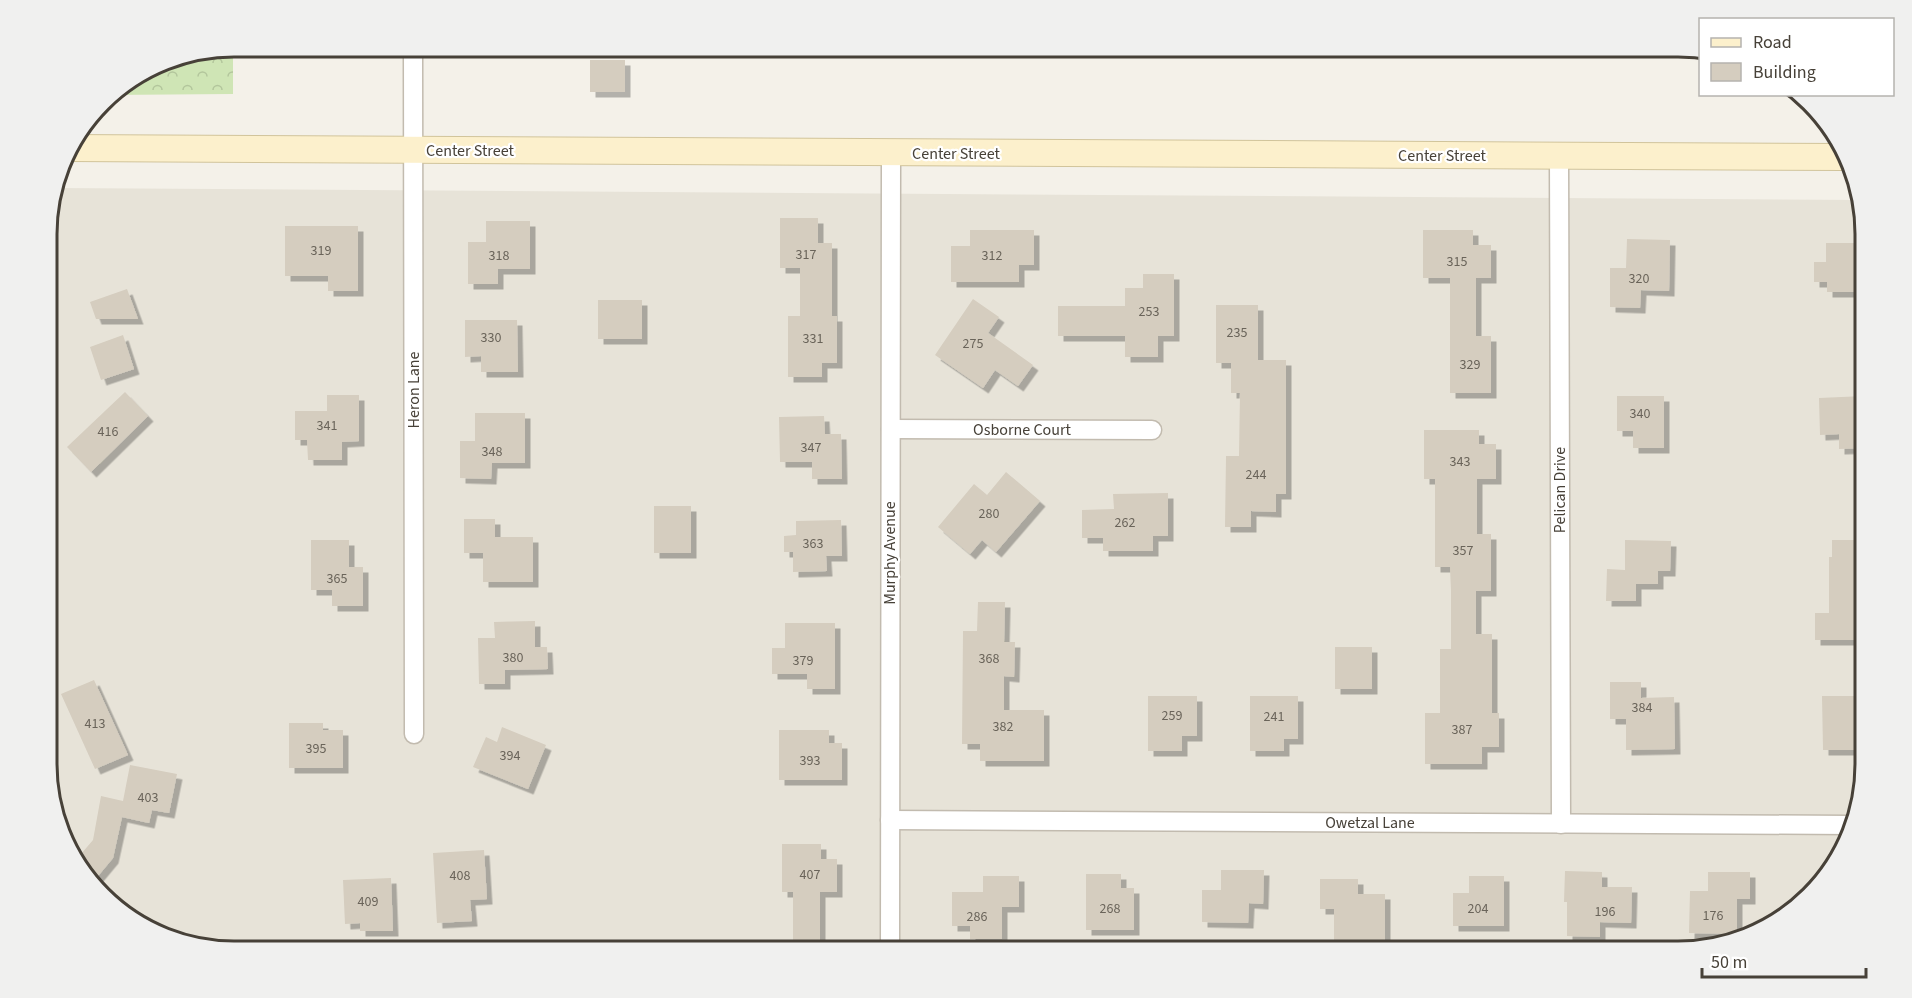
<svg xmlns="http://www.w3.org/2000/svg" width="1912" height="998" font-family="'Source Sans 3',sans-serif">
<defs>
<pattern id="park-crowns" width="20" height="18" patternUnits="userSpaceOnUse" patternTransform="scale(1.5)"><rect width="20" height="18" fill="#cfe5b5"/><path d="M2 6a3 3 0 1 1 6 0M12 15a3 3 0 1 1 6 0" fill="none" stroke="#b3c69c"/></pattern>
<filter id="shadow"><feDropShadow dx="5.5" dy="5.5" stdDeviation="0" flood-color="#0004"/></filter>
</defs>
<rect width="100%" height="100%" fill="#f4f1e9"/>
<polygon fill="#e7e3d8" points="56,188 1860,200 1864,210 1865,765 1846,847 1782,920 1690,951 234,951 151,932 78,869 48,789 47,221"/>
<polygon fill="url(#park-crowns)" points="233,47 233,94 108,95 162,61"/>
<g fill="#d5cdbf" filter="url(#shadow)">
<rect x="590" y="60" width="35" height="32"/>
<polygon points="780,218 818,218 818,243 832,243 832,316 837,316 837,363 822,363 822,377 788,377 788,316 800,316 800,268 780,268"/>
<polygon points="486,221 530,221 530,269 498,269 498,284 468,284 468,242 486,242"/>
<polygon points="285,226 358,226 358,291 328,291 328,276 285,276"/>
<polygon points="970,230 1034,230 1034,265 1019,265 1019,282 951,282 951,246 970,246"/>
<polygon points="1423,230 1473,230 1473,245 1491,245 1491,278 1476,278 1476,336 1491,336 1491,393 1450,393 1450,278 1423,278"/>
<polygon points="1627,239 1670,240 1669,291 1641,290 1640,308 1610,307 1610,268 1626,268"/>
<polygon points="1826,243 1862,243 1864,292 1827,292 1827,282 1814,282 1814,262 1826,262"/>
<polygon points="1143,274 1174,274 1174,336 1158,336 1158,357 1125,357 1125,336 1058,336 1058,306 1125,306 1125,288 1143,288"/>
<polygon points="127,289 138,319 96,319 90,302"/>
<polygon points="973,299 999,317 988,333 1033,365 1018,386 995,370 983,388 935,355"/>
<rect x="598" y="300" width="44" height="39"/>
<polygon points="1216,305 1258,305 1258,360 1286,360 1286,494 1276,494 1276,512 1251,511 1251,527 1225,527 1226,456 1239,456 1240,393 1231,393 1231,363 1216,363"/>
<polygon points="465,320 517,320 518,372 481,372 481,356 465,357"/>
<polygon points="123,335 134,369 101,380 90,347"/>
<polygon points="125,392 148,416 91,472 67,447"/>
<polygon points="327,395 359,395 359,441 342,442 342,460 308,460 307,440 295,440 295,411 327,411"/>
<polygon points="1617,396 1664,396 1664,448 1633,448 1633,431 1617,431"/>
<polygon points="1864,396 1865,448 1839,449 1839,434 1820,435 1819,398"/>
<polygon points="475,413 525,413 525,463 492,463 491,479 460,478 460,441 475,441"/>
<polygon points="824,416 825,434 841,434 842,479 812,479 812,462 780,462 779,417"/>
<polygon points="1424,430 1479,430 1479,444 1496,444 1496,479 1477,479 1477,534 1491,534 1491,591 1476,591 1476,634 1492,634 1492,713 1499,713 1499,747 1482,747 1482,764 1425,764 1425,713 1440,713 1440,649 1451,649 1451,591 1450,567 1435,567 1435,479 1424,479"/>
<polygon points="1006,472 1040,501 996,552 982,540 970,554 938,527 974,484 987,495"/>
<polygon points="1168,493 1168,536 1153,536 1153,551 1103,551 1103,538 1082,538 1082,510 1114,509 1113,494"/>
<rect x="654" y="506" width="37" height="47"/>
<polygon points="464,519 495,519 495,537 533,537 533,582 483,582 483,553 464,553"/>
<polygon points="841,520 842,556 826,556 827,571 793,572 793,552 784,552 784,536 796,535 796,521"/>
<polygon points="311,540 349,540 349,567 363,567 363,606 332,606 332,590 311,590"/>
<polygon points="1625,540 1671,541 1670,571 1658,571 1658,584 1636,584 1636,601 1606,601 1607,569 1625,570"/>
<polygon points="1832,540 1865,540 1865,640 1815,640 1815,613 1829,613 1829,557 1832,557"/>
<polygon points="978,602 1005,602 1004,642 1015,642 1014,677 1004,676 1004,710 1044,710 1044,761 980,761 980,744 962,744 963,631 977,631"/>
<polygon points="535,621 535,647 547,647 548,669 505,670 505,684 479,684 478,638 495,638 494,622"/>
<polygon points="785,623 835,623 835,689 807,689 807,674 772,674 772,648 785,648"/>
<rect x="1335" y="647" width="37" height="42"/>
<polygon points="94,680 128,755 95,769 61,694"/>
<polygon points="1610,682 1641,682 1641,698 1674,697 1675,749 1626,750 1626,719 1610,719"/>
<polygon points="1148,696 1197,696 1197,736 1182,736 1182,751 1148,751"/>
<polygon points="1250,696 1298,696 1298,739 1284,739 1284,751 1250,751"/>
<polygon points="1822,696 1865,696 1865,750 1823,750"/>
<polygon points="289,723 323,723 323,730 343,730 343,768 289,768"/>
<polygon points="502,727 546,745 528,789 473,767 486,737 497,742"/>
<polygon points="779,730 829,730 829,743 842,743 842,780 779,780"/>
<polygon points="130,765 177,774 169,813 152,810 149,823 122,817 113,858 93,882 78,869 75,861 93,840 101,796 123,801"/>
<polygon points="782,844 821,844 821,859 837,859 837,892 820,892 820,951 793,951 793,892 782,892"/>
<polygon points="484,850 487,899 470,900 472,921 437,923 433,853"/>
<polygon points="1221,870 1264,870 1263,904 1249,903 1248,923 1202,922 1202,890 1221,890"/>
<polygon points="1565,871 1602,872 1602,887 1632,887 1631,923 1600,922 1600,937 1567,936 1567,902 1564,902"/>
<polygon points="1708,872 1750,872 1750,899 1737,899 1737,934 1689,933 1690,891 1708,891"/>
<polygon points="1086,874 1121,874 1121,888 1134,888 1134,930 1086,930"/>
<polygon points="983,876 1019,876 1019,907 1002,907 1002,939 970,939 970,926 952,926 952,892 983,892"/>
<polygon points="1469,876 1504,876 1504,926 1453,926 1453,893 1469,893"/>
<polygon points="391,878 393,931 360,931 360,923 345,924 343,880"/>
<polygon points="1320,879 1358,879 1358,894 1385,894 1385,944 1334,944 1334,909 1320,909"/>
</g>
<g fill="none" stroke-linecap="round" stroke-linejoin="round">
<g stroke="#c2bbaf" stroke-width="21">
<g id="street">
<polyline points="413,46 414,734"/>
<polyline points="1559,156 1561,824"/>
<polyline points="891,429 1152,430"/>
<polyline points="890,820 1851,825"/>
<polyline points="890,951 891,154"/>
</g>
</g>
<g stroke="#d1c49b" stroke-width="28">
<polyline id="secondary" points="68,148 1844,157"/>
</g>
<use href="#street" stroke="#fff" stroke-width="18"/>
<use href="#secondary" stroke="#fcf0cc" stroke-width="26"/>
</g>
<g text-anchor="middle" dominant-baseline="central" stroke-width="4.5" stroke-linejoin="round" paint-order="stroke">
<g font-size="14" fill="#6a645a">
<text x="321" y="251">319</text>
<text x="806" y="255">317</text>
<text x="499" y="256">318</text>
<text x="992" y="256">312</text>
<text x="1457" y="262">315</text>
<text x="1639" y="279">320</text>
<text x="1149" y="312">253</text>
<text x="1237" y="333">235</text>
<text x="491" y="338">330</text>
<text x="813" y="339">331</text>
<text x="973" y="344">275</text>
<text x="1470" y="365">329</text>
<text x="1640" y="414">340</text>
<text x="327" y="426">341</text>
<text x="108" y="432">416</text>
<text x="811" y="448">347</text>
<text x="492" y="452">348</text>
<text x="1460" y="462">343</text>
<text x="1256" y="475">244</text>
<text x="989" y="514">280</text>
<text x="1125" y="523">262</text>
<text x="813" y="544">363</text>
<text x="1463" y="551">357</text>
<text x="337" y="579">365</text>
<text x="513" y="658">380</text>
<text x="989" y="659">368</text>
<text x="803" y="661">379</text>
<text x="1642" y="708">384</text>
<text x="1172" y="716">259</text>
<text x="1274" y="717">241</text>
<text x="95" y="724">413</text>
<text x="1003" y="727">382</text>
<text x="1462" y="730">387</text>
<text x="316" y="749">395</text>
<text x="510" y="756">394</text>
<text x="810" y="761">393</text>
<text x="148" y="798">403</text>
<text x="810" y="875">407</text>
<text x="460" y="876">408</text>
<text x="368" y="902">409</text>
<text x="1110" y="909">268</text>
<text x="1478" y="909">204</text>
<text x="1605" y="912">196</text>
<text x="1713" y="916">176</text>
<text x="977" y="917">286</text>
</g>
<g font-size="16" fill="#474138" stroke="#fff">
<text x="470" y="151">Center Street</text>
<text x="956" y="154">Center Street</text>
<text x="1442" y="156">Center Street</text>
<text transform="translate(414 390) rotate(-90)">Heron Lane</text>
<text x="1022" y="430">Osborne Court</text>
<text transform="translate(1560 490) rotate(-90)">Pelican Drive</text>
<text transform="translate(890 553) rotate(-90)">Murphy Avenue</text>
<text x="1370" y="823">Owetzal Lane</text>
</g>
</g>
<path d="M0 0H1912V998H0ZM234 57H1678A177 177 0 0 1 1855 234V764A177 177 0 0 1 1678 941H234A177 177 0 0 1 57 764V234A177 177 0 0 1 234 57Z" fill="#f0f0ef" fill-rule="evenodd"/>
<path fill="none" stroke="#474138" stroke-width="3" d="M234 57H1678A177 177 0 0 1 1855 234V764A177 177 0 0 1 1678 941H234A177 177 0 0 1 57 764V234A177 177 0 0 1 234 57Z"/>
<rect x="1699" y="18" width="195" height="78" fill="#ffffff" stroke="#b5b3af" stroke-width="1.5"/>
<rect x="1711" y="38" width="30" height="9" fill="#fcf0cc" stroke="#b5b3af" stroke-width="1.5"/>
<text x="1753" y="48" font-size="18" fill="#474138">Road</text>
<rect x="1711" y="63" width="30" height="18" fill="#d5cdbf" stroke="#b5b3af" stroke-width="1.5"/>
<text x="1753" y="78" font-size="18" fill="#474138">Building</text>
<path d="M1702 968v9h164v-9" fill="none" stroke="#474138" stroke-width="3"/>
<text x="1711" y="968" font-size="18" fill="#474138" stroke="#ffffff" stroke-width="4.5" paint-order="stroke">50 m</text>
</svg>
